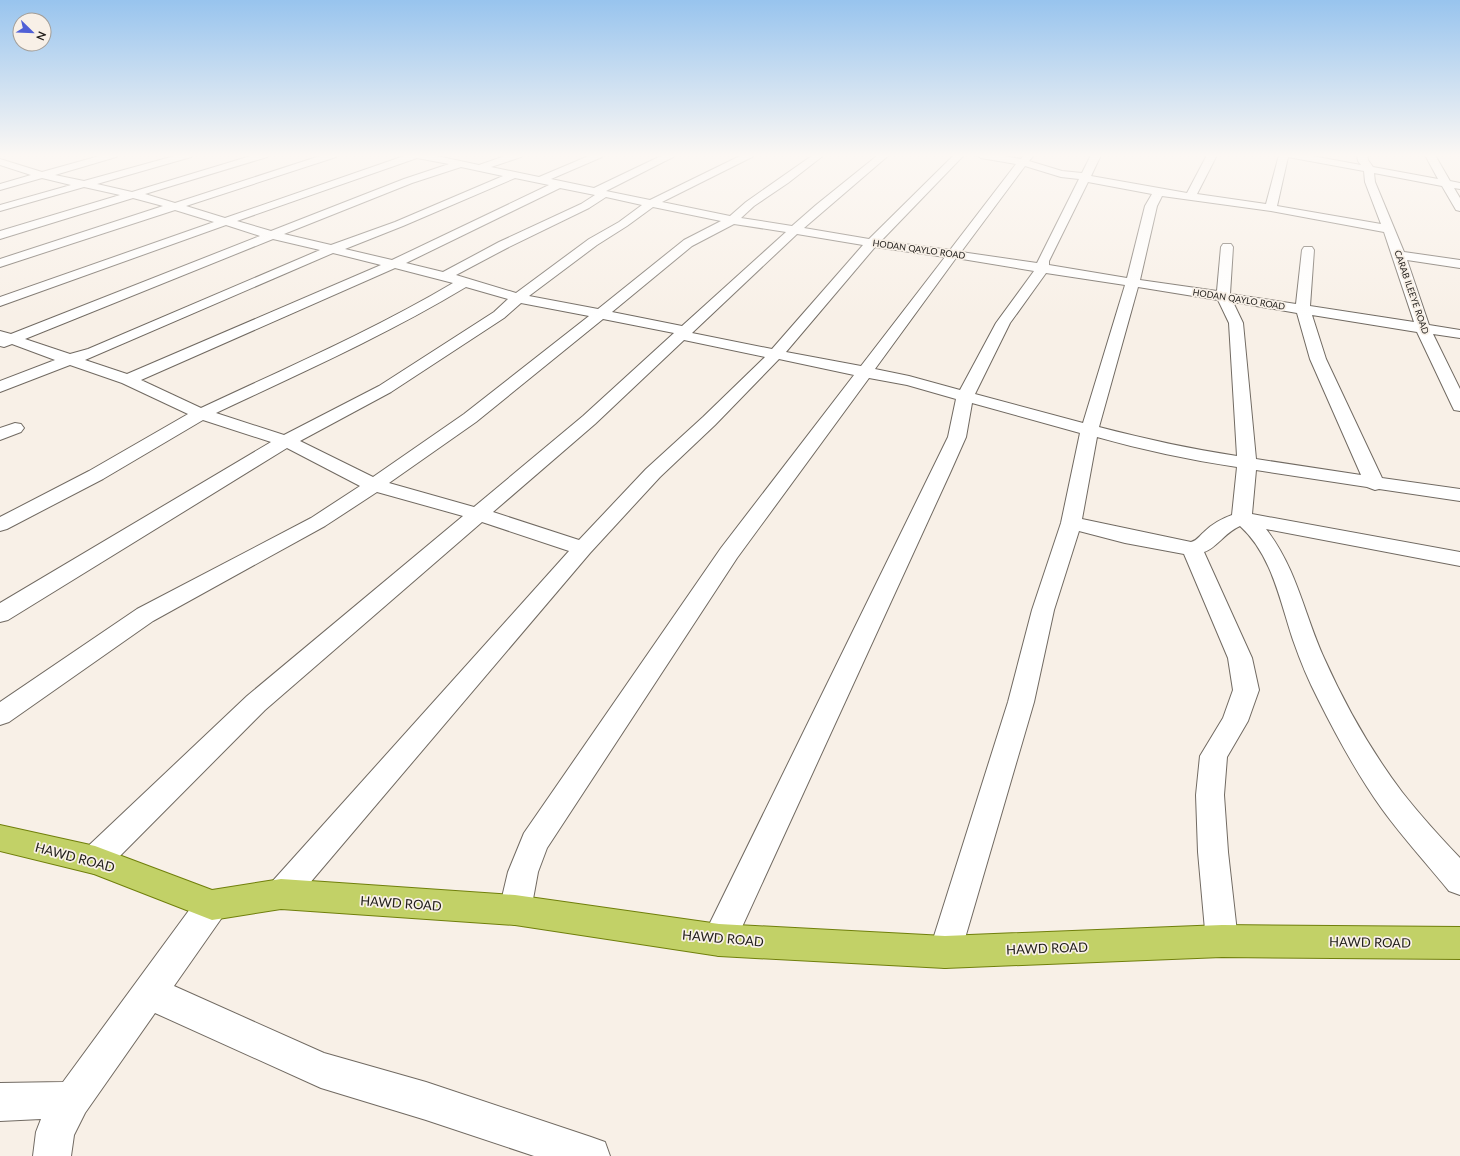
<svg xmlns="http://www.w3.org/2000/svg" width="1460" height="1156" font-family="Lato,sans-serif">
<rect width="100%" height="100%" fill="#f8f0e7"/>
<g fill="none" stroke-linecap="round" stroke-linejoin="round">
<g stroke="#716a62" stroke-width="2">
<g id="minor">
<path d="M103,155H118L116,157L55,175L84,181L178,155H193L191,157L97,184L132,192L254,155H269L267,157L145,194L175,203L323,155H338L336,157L186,206L225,218L407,155H432L479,165L508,155H523L521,157L491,167L539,177L591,155H604L602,157L551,179L594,188L663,155H675L673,157L606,191L650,200L742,155H754L752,157L662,202L730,216L746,202L813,155H824L788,183L754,206L741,218L792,226L816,205L878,155H889L804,228L869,239L954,155H964L881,241L950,250L1016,164L981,158L976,155H998L1021,159L1024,155H1034L1029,161L1062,171L1082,173L1091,155H1101L1091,176L1187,193L1207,155H1217L1197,194L1266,204L1279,155H1307L1361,165L1358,161L1357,155H1367L1368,160L1373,167L1438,179L1425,155H1435L1450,181L1460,183V189L1454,188L1460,198V211L1456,210L1442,186L1374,173L1375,182L1404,252L1460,260V268L1407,260L1429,325L1460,330V338L1433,334L1460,389V411L1454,410L1452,406L1417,332L1312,315L1326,359L1382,478L1460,489V501L1379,489L1375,490L1367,487L1256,470L1252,514L1460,552V566L1266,529C1297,569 1304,614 1324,658C1345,705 1371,751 1402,792C1420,815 1440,837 1460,858V895L1449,891C1427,864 1403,838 1382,809C1357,774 1337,737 1318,699C1308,680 1300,660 1293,640C1280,601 1272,555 1240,526C1224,533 1217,548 1204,552L1252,658L1259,690L1248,721L1227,757L1224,795L1228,852L1238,941L1234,952L1222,957L1210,952L1206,941L1198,852L1196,795L1200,756L1223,718L1233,690L1228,658L1184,554L1125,543L1079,531L1054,610L1034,702L961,952L957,964L945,968L933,964L929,952L1008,702L1032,610L1061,523L1080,433L972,403L966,437L950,473L731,951L719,956L707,951L703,940L707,929L948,437L956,399L907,385L869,378L737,558L547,848L538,872L531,910L526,921L515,925L504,921L499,910L508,872L524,833L721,548L854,375L779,359L715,425L660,477L590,553L292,904L281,909L270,904L265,894L270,884L569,551L482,522L265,710L106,870L95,874L84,870L80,860L84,850L247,696L463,516L377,492L325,526L153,621L9,722L0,725V702L137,609L311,518L360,486L287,448L8,620L0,622V603L271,442L203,420L103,479L7,529L0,531V517L89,471L188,414L122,383L70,365L0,392V381L55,360L12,344L4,347L0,346V331L11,334L260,236L226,225L0,306V297L214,222L175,210L0,267V259L163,206L133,198L0,239V231L120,195L84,187L0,211V205L71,185L42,178L0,190V184L31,175L0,165V159L42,172ZM1288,157L1364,171L1365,182L1381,224L1277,206ZM417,158L449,164L404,179L271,231L237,221ZM1025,166L1061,177L1079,179L1037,263L961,252ZM461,167L503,176L395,222L331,245L284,234L412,183ZM515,178L549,185L392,260L345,249L403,226ZM1088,182L1152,194L1145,206L1127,278L1049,265V261ZM560,188L595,195L581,204L499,242L443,272L406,263ZM1162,196L1271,211L1384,232L1414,322L1310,306L1314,250L1312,247H1304L1302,250L1296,304L1230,294L1233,247L1231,244H1223L1221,247L1217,291L1140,280L1157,206ZM606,197L642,205L619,222L589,239L516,293L456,275L507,248L589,208ZM653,207L721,221L684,240L598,309L529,296L597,245L627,226ZM734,224L786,232L682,326L612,312L692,246ZM797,234L863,245L772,349L692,333ZM273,239L320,250L88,349L70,354L25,339ZM875,247L945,257L861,366L786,352ZM333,253L381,265L127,374L85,360ZM956,258L1034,271L996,323L960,390L909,376L875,369ZM395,268L453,283C372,331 286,368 201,408L141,380ZM1046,273L1125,285L1083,423L975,394L1010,323ZM466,287L508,299L494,312L379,386L284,435L216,413C301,373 386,335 466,287ZM1138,287L1218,300L1229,323L1237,456C1191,449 1145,439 1099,427ZM1233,302L1297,313L1310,359L1361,475L1256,459L1243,323ZM521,303L589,316L464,414L373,477L300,441L391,392L504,318ZM603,319L674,333L583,416L474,507L389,483L476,422ZM684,340L765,357L703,417L646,469L579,540L493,512L595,424ZM1097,437C1143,450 1190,460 1237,467L1232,515C1221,519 1212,524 1204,532C1199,536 1198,540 1191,542L1082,519Z"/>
<polygon points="15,423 21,424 24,428 21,432 0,440 0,428"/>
<polygon points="212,890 223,894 228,905 223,916 174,986 324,1053 426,1082 591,1137 605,1142 610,1156 534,1156 426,1120 321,1088 155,1013 85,1113 74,1135 71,1156 33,1156 36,1132 41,1119 0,1121 0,1083 63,1082 201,894"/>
</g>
</g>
<g stroke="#707f0b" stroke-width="2">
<polygon id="major" points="0,825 95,846 212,890 281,879 515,895 719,924 945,936 1222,925 1460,927 1460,959 1222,957 945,968 719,956 515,925 281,909 212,920 94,874 0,851"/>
</g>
<use href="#minor" fill="#fff" fill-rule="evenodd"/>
<use href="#major" fill="#c2d167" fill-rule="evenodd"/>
</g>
<linearGradient id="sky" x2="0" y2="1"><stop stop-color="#98c4ee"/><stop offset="0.49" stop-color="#fcf8f4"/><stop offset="1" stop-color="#fcf8f4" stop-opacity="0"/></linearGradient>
<rect width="1460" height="317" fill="url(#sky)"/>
<g text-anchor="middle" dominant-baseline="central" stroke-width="3.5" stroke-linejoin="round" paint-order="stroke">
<g font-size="9" fill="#23201d" stroke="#f8f0e7">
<text transform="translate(919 249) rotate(8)">HODAN QAYLO ROAD</text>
<text transform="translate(1412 292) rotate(71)">CARAB ILEEYE ROAD</text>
<text transform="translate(1239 299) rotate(9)">HODAN QAYLO ROAD</text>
</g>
<g font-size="13" fill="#23201d" stroke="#f8f0e7">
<text transform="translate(75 857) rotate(15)">HAWD ROAD</text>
<text transform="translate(401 903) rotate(4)">HAWD ROAD</text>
<text transform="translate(723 938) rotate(5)">HAWD ROAD</text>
<text transform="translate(1370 942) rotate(1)">HAWD ROAD</text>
<text transform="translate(1047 948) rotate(-2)">HAWD ROAD</text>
</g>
</g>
<g transform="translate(32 32) rotate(113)"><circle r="19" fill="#f8f0e7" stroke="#a39d96"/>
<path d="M0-3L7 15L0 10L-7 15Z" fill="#5060d6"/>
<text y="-6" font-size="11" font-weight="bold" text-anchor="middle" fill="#23201d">N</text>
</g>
</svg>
